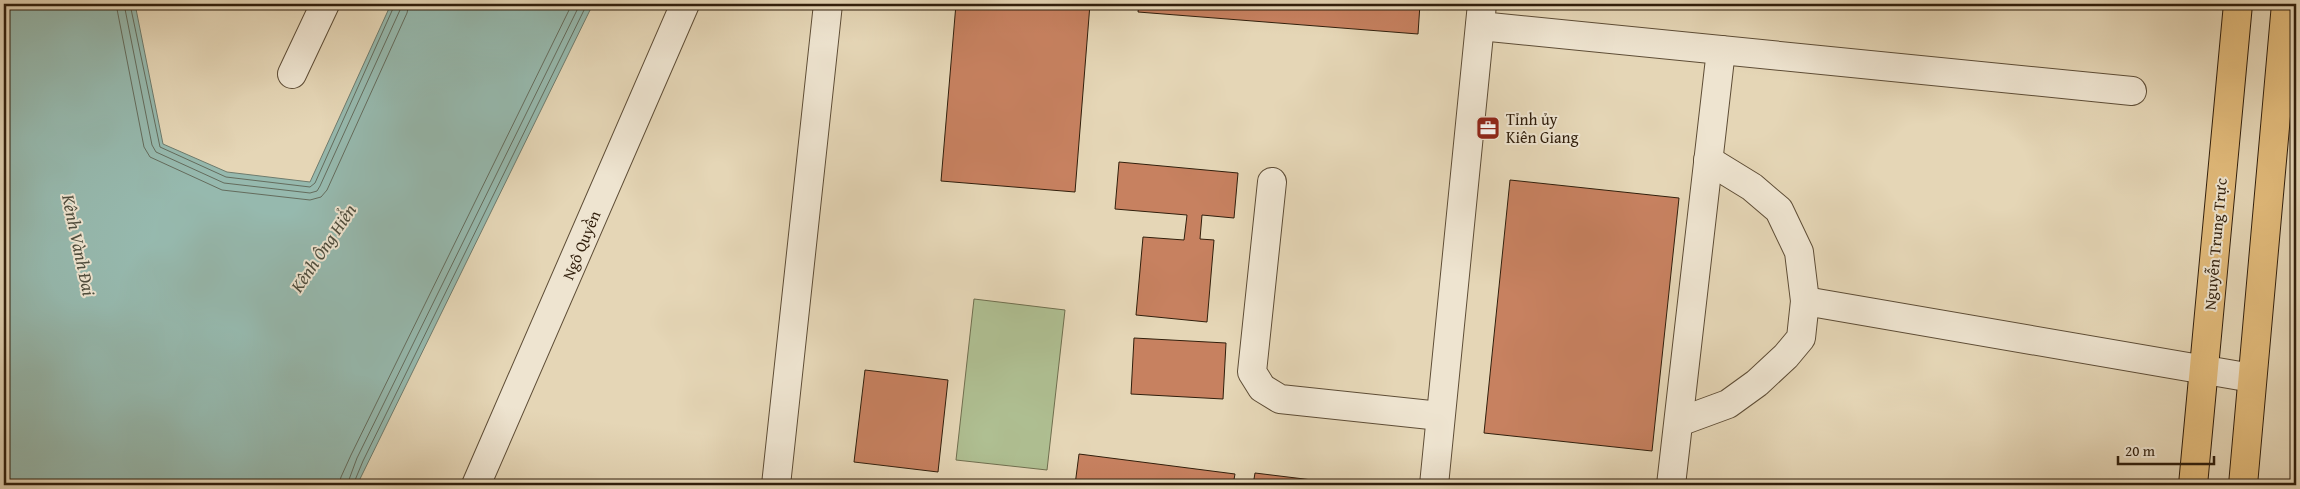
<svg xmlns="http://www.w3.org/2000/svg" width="2300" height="489" font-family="'Gentium Book Plus',serif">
<rect width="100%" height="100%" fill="#e5d6b6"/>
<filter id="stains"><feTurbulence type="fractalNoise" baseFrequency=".004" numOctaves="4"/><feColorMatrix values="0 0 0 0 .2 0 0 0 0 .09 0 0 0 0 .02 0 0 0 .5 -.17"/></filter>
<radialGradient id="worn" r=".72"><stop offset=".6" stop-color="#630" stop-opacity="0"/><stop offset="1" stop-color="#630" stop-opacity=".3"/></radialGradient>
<polygon fill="#afbf92" stroke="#706f4f" points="974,299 1065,310 1047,470 956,460"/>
<polygon fill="#96b9ae" stroke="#6e7b6d" points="4,4 135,4 163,144 227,172 310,182 391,4 593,4 357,485 4,485"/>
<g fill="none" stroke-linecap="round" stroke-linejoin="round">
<g stroke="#646c5d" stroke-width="1">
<polyline points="116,4 144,147 150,157 222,190 310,200 321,197 327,190 407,13 409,4"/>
<polyline points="124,4 152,145 156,152 224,183 310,193 317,191 320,186 400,10 401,4"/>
<polyline points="130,4 160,147 226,177 310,187 315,183 395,4"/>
<polyline points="339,485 341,477 351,455 572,4"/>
<polyline points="347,485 357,458 580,4"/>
<polyline points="353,485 363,461 587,4"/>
</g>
</g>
<g fill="#c78160" stroke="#311f0c">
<polygon points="956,4 1090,4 1075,192 941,181"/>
<polygon points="1139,4 1420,4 1418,34 1138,12"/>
<polygon points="1119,162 1238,173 1234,218 1202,215 1200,239 1214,240 1207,322 1136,315 1143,237 1184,240 1187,215 1115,209"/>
<polygon points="1510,180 1679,198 1652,451 1484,433"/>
<polygon points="1134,338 1226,343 1223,399 1131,394"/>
<polygon points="865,370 948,380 938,472 854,462"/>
<polygon points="1079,454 1235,474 1233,485 1075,485"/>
<polygon points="1255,473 1353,485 1253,485"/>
</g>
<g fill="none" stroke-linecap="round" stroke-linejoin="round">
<g stroke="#5e4d36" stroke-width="30">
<g id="minor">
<polyline points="1480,26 2132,91"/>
<polyline points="292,74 325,4"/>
<polyline points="2279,88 2296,94"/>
<polyline points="1272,182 1252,372 1262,388 1280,399 1440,416"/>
<polyline points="1805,301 2252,378"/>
<polyline points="1679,422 1728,404 1757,383 1786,356 1801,338 1805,301 1799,252 1779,210 1752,187 1708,160"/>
<polyline points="476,485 685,4"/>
<polyline points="776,485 828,4"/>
<polyline points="1434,485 1482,4"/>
<polyline points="1671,485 1721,50"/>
</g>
</g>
<g stroke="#311f0c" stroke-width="30">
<g id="major">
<polyline points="2193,485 2238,4"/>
<polyline points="2243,485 2286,4"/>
</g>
</g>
<use href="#minor" stroke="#eee4d0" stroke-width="28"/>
<use href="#major" stroke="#e2bb7b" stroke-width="28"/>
</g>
<defs>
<g id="office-square" transform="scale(1.25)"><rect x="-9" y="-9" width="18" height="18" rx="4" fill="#8f2418" stroke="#eee4d0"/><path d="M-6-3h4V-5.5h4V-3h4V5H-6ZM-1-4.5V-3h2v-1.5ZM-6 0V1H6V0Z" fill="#fff"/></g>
</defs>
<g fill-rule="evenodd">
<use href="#office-square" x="1488" y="128"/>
</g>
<g text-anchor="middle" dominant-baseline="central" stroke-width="4" stroke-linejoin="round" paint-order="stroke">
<g font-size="16" fill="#311f0c" stroke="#eee4d0" text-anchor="start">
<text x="1506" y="119">Tỉnh ủy<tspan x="1506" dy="18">Kiên Giang</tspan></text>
</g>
<g font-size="16" fill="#311f0c" stroke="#eee4d0">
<text transform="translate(2215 244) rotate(-85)">Nguyễn Trung Trực</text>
<text transform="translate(581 245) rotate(-67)">Ngô Quyền</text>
</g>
<g font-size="18" font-style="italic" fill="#4f4d3d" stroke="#eee4d0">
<text transform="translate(79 245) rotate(78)">Kênh Vành Đai</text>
<text transform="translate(323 248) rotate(-56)">Kênh Ông Hiển</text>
</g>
</g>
<rect width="2300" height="489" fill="none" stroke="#e5d6b6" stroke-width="20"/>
<rect x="5" y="5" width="2290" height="479" fill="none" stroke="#311f0c" stroke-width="2.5"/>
<rect x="10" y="10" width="2280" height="469" fill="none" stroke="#311f0c"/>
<path d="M2118 456v8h96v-8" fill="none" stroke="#311f0c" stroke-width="2.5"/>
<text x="2125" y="456" font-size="15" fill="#311f0c" stroke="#eee4d0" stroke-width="4" paint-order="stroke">20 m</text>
<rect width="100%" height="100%" filter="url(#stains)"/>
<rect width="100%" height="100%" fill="url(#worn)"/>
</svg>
